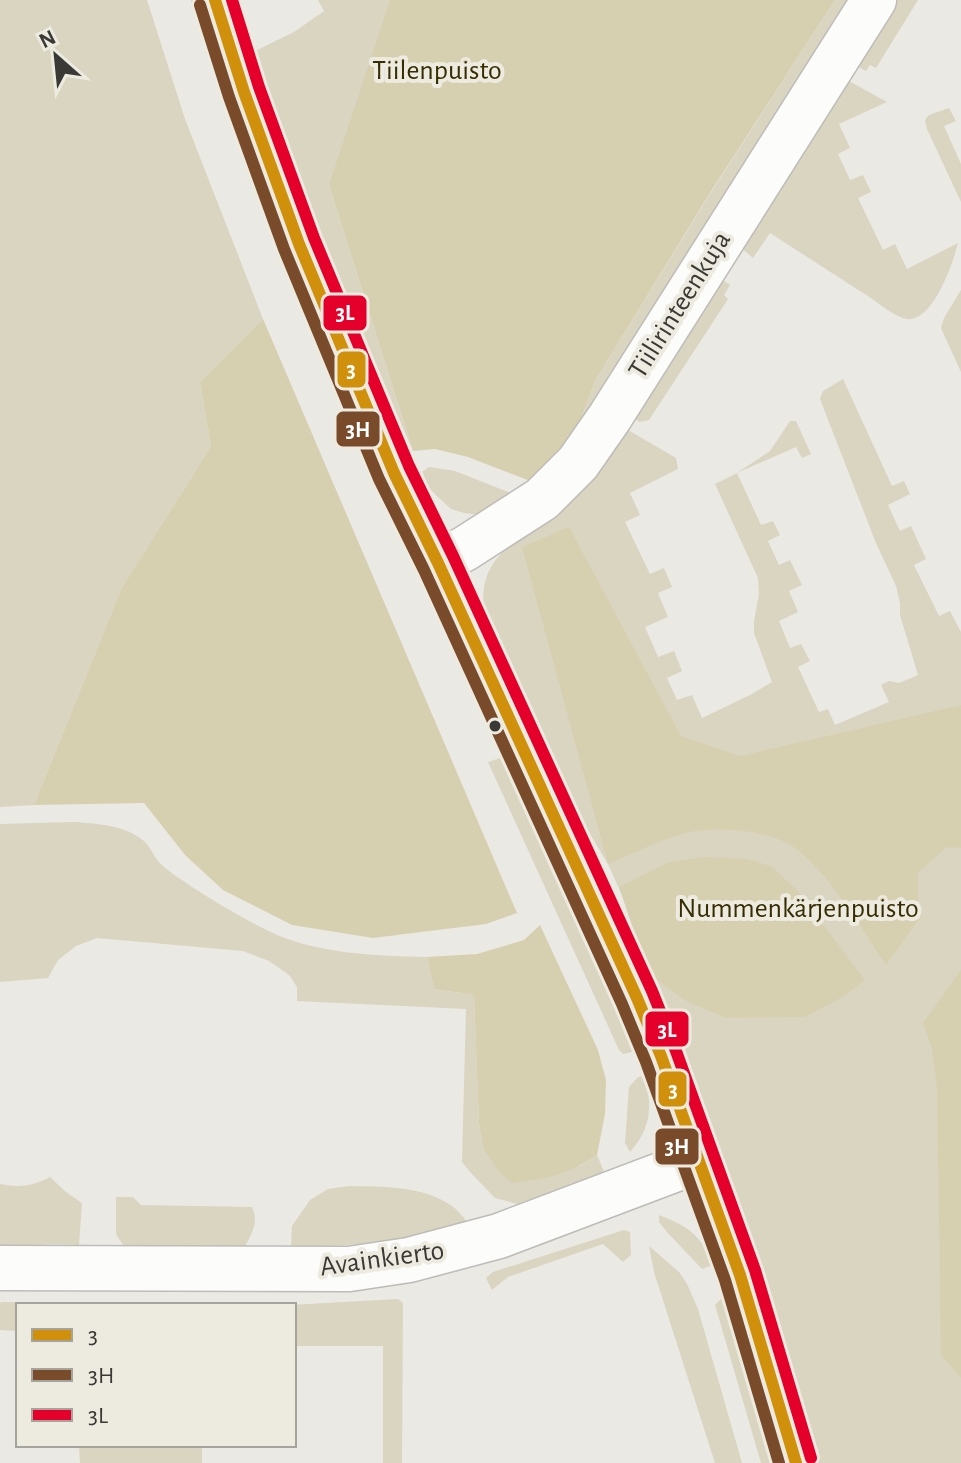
<svg xmlns="http://www.w3.org/2000/svg" width="961" height="1463" font-family="'Alegreya Sans',sans-serif">
<rect width="100%" height="100%" fill="#eae9e3"/>
<g fill="#dad5c1">
<polygon points="0,0 147,0 185,119 263,319 200,382 211,446 121,589 34,805 0,807"/>
<polygon points="318,0 569,0 329,185 413,451 347,305 282,135 255,51 294,32 324,11"/>
<polygon points="835,0 854,0 572,443 595,381 710,194"/>
<polygon points="892,0 918,0 876,68 870,65 866,71 853,64"/>
<path d="M847,80L887,102L839,124L850,148L838,154L850,180L863,175L871,192L858,198L883,250L895,244L907,269L958,243C953,263 935,316 911,319C906,320 898,316 894,314C883,308 874,299 863,293C832,273 801,253 770,233L753,258L738,245Z"/>
<polygon points="949,108 956,121 944,126 961,164 961,202 927,129 925,120 929,115"/>
<polygon points="724,281 730,285 724,295 728,299 649,420 640,422 630,416 711,285"/>
<polygon points="961,290 961,372 941,328 944,318"/>
<path d="M843,379L892,486L904,481L910,494L888,505L900,531L911,526L926,559L914,565L939,616L950,611L961,632V1463H817L757,1255L686,1059L648,973L627,906L608,864L584,824L546,748L484,613C478,561 507,548 543,521C550,516 557,512 563,506C584,481 603,453 623,427L676,458L678,469L630,493L640,515L625,522L650,574L664,568L672,587L658,593L668,617L645,627L658,657L674,651L682,671L667,678L677,700L692,695L702,718L752,694L772,682L754,633V621L759,594L758,578L715,484L737,473L770,451L790,421H796L811,454L802,458L796,447L737,473L761,525L773,521L780,535L768,541L779,565L790,560L802,585L789,591L798,612L779,621L790,648L801,644L810,661L798,667L819,712L828,709L835,725L889,702L881,685L889,681L899,683L918,675L900,615V603L896,586L876,543L820,399L823,391Z"/>
<polygon points="429,467 455,471 516,495 481,515 464,513 451,509 438,497 429,488 422,472"/>
<polygon points="503,757 592,950 636,1051 623,1054 619,1050 488,762"/>
<path d="M75,822C99,824 125,825 144,841C150,846 153,855 158,861C167,871 181,879 192,887C219,904 248,922 277,935C323,954 377,956 427,957L434,989L474,995L479,1124L483,1148L580,1166L597,1155L605,1174L517,1204L495,1198L470,1172L462,1162L466,1009L297,1001V987L289,975L269,961L243,951L97,938L76,946L58,960L48,978L0,982V824Z"/>
<path d="M644,1076C653,1106 651,1128 630,1152L625,1143L629,1087L638,1077Z"/>
<path d="M50,1177L66,1192L82,1203L79,1245L57,1244L0,1246V1184C20,1188 32,1186 50,1177Z"/>
<path d="M349,1186C388,1187 443,1185 467,1222L424,1235L379,1243L291,1248L292,1226L310,1200L328,1189Z"/>
<path d="M116,1197H133L141,1205L252,1207C259,1223 252,1232 245,1247L123,1245L116,1234Z"/>
<path d="M659,1215C688,1226 701,1235 713,1265L702,1269L667,1232L659,1222Z"/>
<polygon points="624,1230 630,1232 631,1255 623,1262 603,1244 508,1277 492,1290 486,1278 493,1272"/>
<polygon points="649,1246 679,1272 687,1284 698,1309 742,1463 715,1463 654,1272"/>
<polygon points="723,1297 770,1463 761,1463 715,1305"/>
<polygon points="398,1299 403,1303 402,1463 383,1463 383,1346 294,1346 294,1305 290,1305"/>
<polygon points="2,1302 126,1305 18,1305 18,1331 0,1330 0,1303"/>
<polygon points="79,1445 202,1445 202,1463 80,1463"/>
</g>
<g fill="#d7d0b0">
<polygon points="390,0 835,0 710,193 595,381 572,443 533,482 468,457 435,449 413,451 329,185"/>
<polygon points="263,319 517,913 486,924 373,938 292,925 223,890 185,855 144,803 34,805 121,589 211,446 200,382"/>
<path d="M569,527L681,736L740,756L961,705V848L947,847L918,873V921L886,965C864,931 821,860 785,842C757,829 712,826 682,834C659,840 631,855 608,864L522,547Z"/>
<polygon points="708,857 747,859 771,866 797,890 865,980 843,997 805,1017 726,1018 686,1001 648,973 619,887 669,862"/>
<path d="M540,925L598,1050L606,1080L605,1114L597,1155C567,1175 548,1179 512,1183L498,1171L483,1148L479,1124L474,995L434,989L427,957L477,954L524,940Z"/>
<polygon points="961,970 961,1378 941,1355 937,1088 932,1048 923,1023"/>
</g>
<g fill="none" stroke-linecap="round" stroke-linejoin="round">
<g stroke="#bdbcb8" stroke-width="47">
<g id="minor">
<polyline points="215,0 244,92 299,244 394,473 438,563 637,998 661,1056 740,1275 796,1463"/>
<polyline points="438,563 466,548 542,499 578,463 610,417 874,0"/>
<polyline points="0,1268 349,1269 409,1260 499,1236 700,1160"/>
</g>
</g>
<use href="#minor" stroke="#fcfcfb" stroke-width="44"/>
<g stroke="#edebe0" stroke-width="18">
<polyline id="bus-1" points="215,0 244,92 299,244 394,473 438,563 637,998 661,1056 740,1275 796,1463"/>
</g>
<g stroke="#edebe0" stroke-width="18">
<polyline id="bus-2" points="200,5 229,97 284,249 379,479 424,570 622,1004 646,1062 725,1280 779,1463"/>
</g>
<g stroke="#edebe0" stroke-width="18">
<polyline id="bus-3" points="232,0 259,87 314,238 409,466 453,556 652,991 676,1051 755,1270 811,1458"/>
</g>
<use href="#bus-1" stroke="#d1900b" stroke-width="12"/>
<use href="#bus-2" stroke="#7a4b2a" stroke-width="12"/>
<use href="#bus-3" stroke="#e4002b" stroke-width="12"/>
</g>
<circle fill="#3a3935" stroke="#edebe0" stroke-width="3" cx="495" cy="726" r="7"/>
<g text-anchor="middle" dominant-baseline="central" stroke-width="8" stroke-linejoin="round" paint-order="stroke">
<g font-size="28" fill="#372d02" stroke="#edebe0">
<text x="437" y="71">Tiilenpuisto</text>
<text x="798" y="909">Nummenkärjenpuisto</text>
</g>
<g font-size="28" fill="#3a3935" stroke="#edebe0">
<text transform="translate(680 305) rotate(-58)">Tiilirinteenkuja</text>
<text transform="translate(382 1259) rotate(-8)">Avainkierto</text>
</g>
</g>
<g stroke="#edebe0" stroke-width="3">
<rect x="322" y="294" width="46" height="38" rx="8" fill="#e4002b"/>
<rect x="336" y="350" width="31" height="39" rx="8" fill="#d1900b"/>
<rect x="335" y="410" width="46" height="38" rx="8" fill="#7a4b2a"/>
<rect x="644" y="1010" width="46" height="38" rx="8" fill="#e4002b"/>
<rect x="657" y="1070" width="31" height="38" rx="8" fill="#d1900b"/>
<rect x="654" y="1127" width="46" height="39" rx="8" fill="#7a4b2a"/>
</g>
<g font-size="22" text-anchor="middle" font-weight="bold" fill="#fff">
<text x="345" y="320">3L</text>
<text x="351" y="377">3</text>
<text x="358" y="437">3H</text>
<text x="667" y="1037">3L</text>
<text x="673" y="1097">3</text>
<text x="677" y="1154">3H</text>
</g>
<rect x="16" y="1303" width="280" height="144" fill="#edebe0" stroke="#a5a49c" stroke-width="2"/>
<rect x="32" y="1329" width="40" height="12" fill="#d1900b" stroke="#a5a49c" stroke-width="2"/>
<text x="88" y="1343" font-size="24" fill="#3a3935">3</text>
<rect x="32" y="1369" width="40" height="12" fill="#7a4b2a" stroke="#a5a49c" stroke-width="2"/>
<text x="88" y="1383" font-size="24" fill="#3a3935">3H</text>
<rect x="32" y="1409" width="40" height="12" fill="#e4002b" stroke="#a5a49c" stroke-width="2"/>
<text x="88" y="1423" font-size="24" fill="#3a3935">3L</text>
<g transform="translate(56 56) rotate(333)" stroke="#edebe0" stroke-width="6" paint-order="stroke">
<path d="M0-6L14 30L0 20L-14 30Z" fill="#3a3935"/>
<text y="-12" font-size="22" font-weight="bold" text-anchor="middle" fill="#3a3935">N</text>
</g>
</svg>
